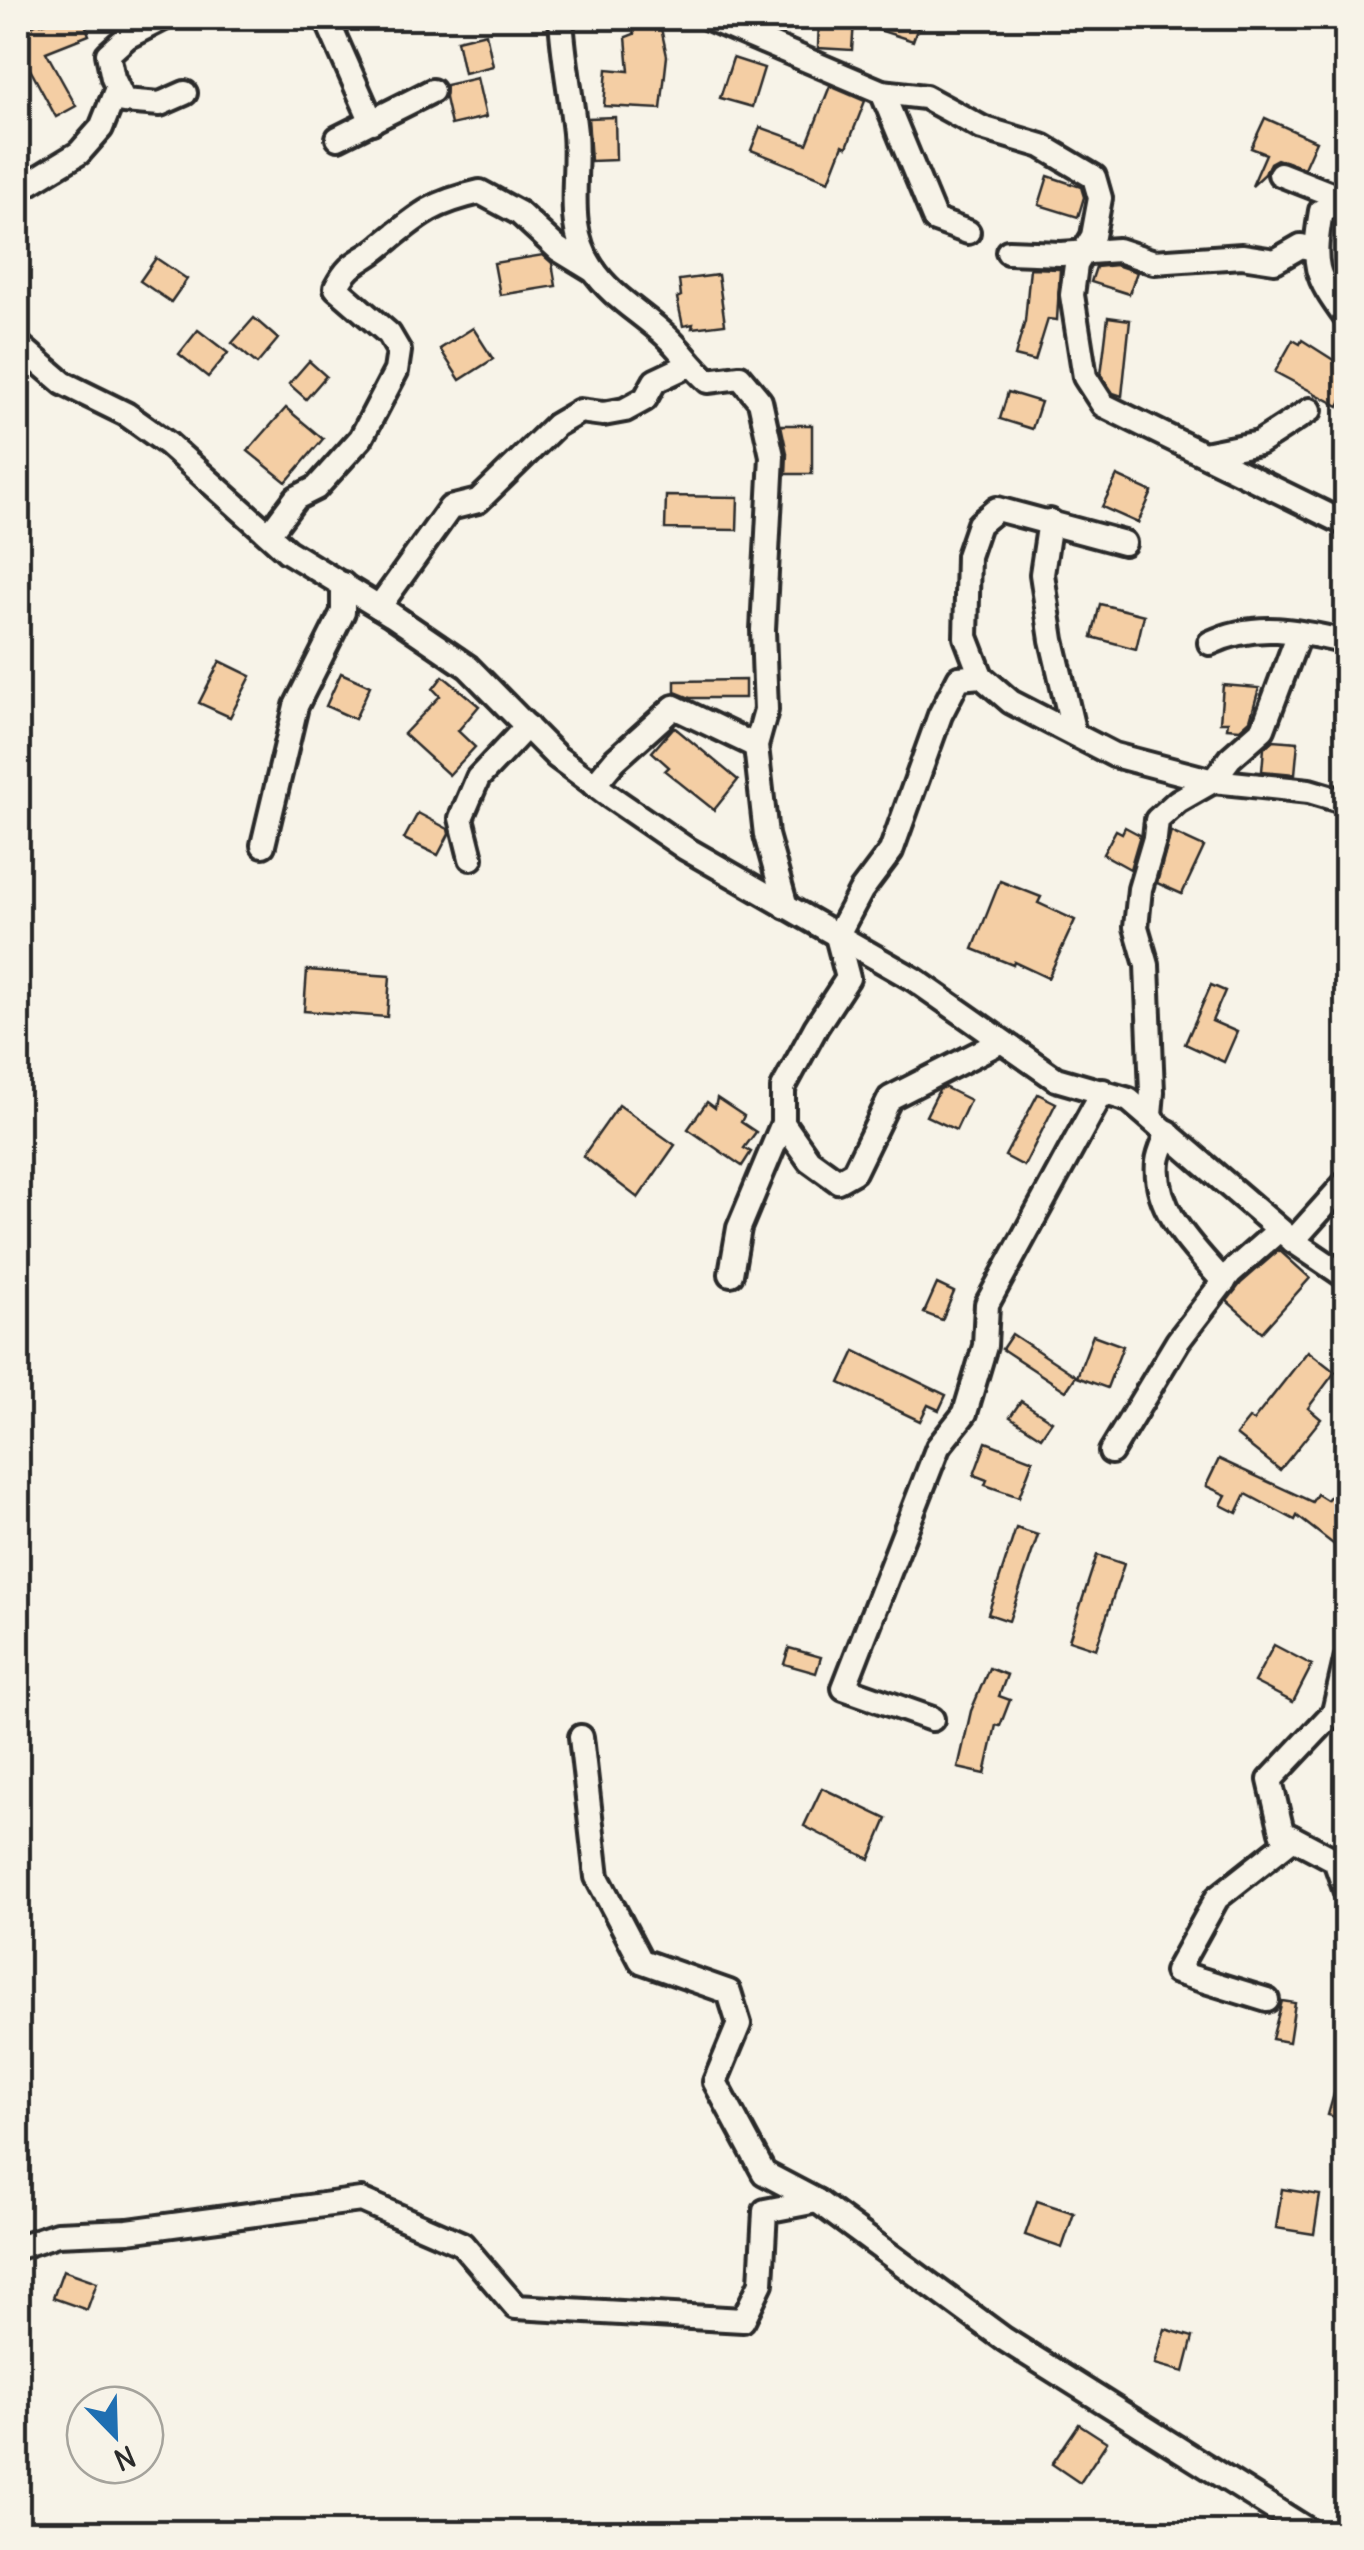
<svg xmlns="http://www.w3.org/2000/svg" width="1364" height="2550" font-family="Delius,sans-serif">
<rect width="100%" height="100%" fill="#f7f3e8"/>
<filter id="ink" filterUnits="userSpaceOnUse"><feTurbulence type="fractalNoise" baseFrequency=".01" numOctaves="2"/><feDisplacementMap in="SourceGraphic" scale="20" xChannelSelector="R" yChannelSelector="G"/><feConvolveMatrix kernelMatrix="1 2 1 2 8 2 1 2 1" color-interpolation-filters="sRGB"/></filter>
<g filter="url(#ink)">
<g fill="#f4cea4" stroke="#2b2b2b" stroke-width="2.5">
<polygon points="58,18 83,18 89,35 46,52 76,106 56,117 18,47 18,34 39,22 41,24"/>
<polygon points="819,18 921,18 913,41 854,22 852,50 818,48"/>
<polygon points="659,19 667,56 661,109 604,106 607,69 629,71 626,37 634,34 632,24"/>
<polygon points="486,33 493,66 464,73 457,40"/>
<polygon points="733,58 764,68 752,107 720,98"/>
<polygon points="477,78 486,117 451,125 445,98 446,85"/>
<polygon points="830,86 865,101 847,147 843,145 829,181 751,150 760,127 807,144"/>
<polygon points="615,117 616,160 591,161 588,118"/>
<polygon points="1265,118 1316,141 1304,168 1277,159 1270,163 1265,174 1252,186 1266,154 1251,148"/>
<polygon points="1048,176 1081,187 1084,197 1078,217 1039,205"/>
<polygon points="543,255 552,263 556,286 500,295 494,263"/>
<polygon points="156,258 187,279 171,302 140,281"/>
<polygon points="1116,265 1137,272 1129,294 1091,282 1096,267"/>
<polygon points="1030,268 1060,269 1057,320 1048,319 1035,361 1015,356 1025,321"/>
<polygon points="718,275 725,324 692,328 693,324 683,326 677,298 681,296 679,280"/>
<polygon points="1108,317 1130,320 1122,396 1113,393 1101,375"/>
<polygon points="254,318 278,339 257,364 232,343"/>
<polygon points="473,328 493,359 460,380 440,349"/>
<polygon points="198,330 228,353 208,377 179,354"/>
<polygon points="1293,340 1300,344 1302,340 1346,368 1346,392 1339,406 1275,372"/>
<polygon points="309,361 326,376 306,399 289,384"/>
<polygon points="1008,392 1041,402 1032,429 1000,419"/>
<polygon points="286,408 323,439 286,482 248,451"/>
<polygon points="781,425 812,425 812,474 786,474 787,453"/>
<polygon points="1117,476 1152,492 1138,523 1102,507"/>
<polygon points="666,496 738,497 737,530 665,529"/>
<polygon points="1100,604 1144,615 1136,649 1092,637"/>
<polygon points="220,661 251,676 230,717 199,703"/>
<polygon points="341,673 370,686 355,719 326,706"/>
<polygon points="443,676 479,706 458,731 475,747 449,775 404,734 440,696 433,689"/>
<polygon points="745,680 745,698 690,698 675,692 675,681"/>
<polygon points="1223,685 1259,688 1250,720 1240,729 1227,728 1228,722 1220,722"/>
<polygon points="674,727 738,780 714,810 665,771 669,767 652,752"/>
<polygon points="1273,740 1298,742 1295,774 1262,771 1264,748"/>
<polygon points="418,813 448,829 449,834 438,855 404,839"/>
<polygon points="1125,827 1140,835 1130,869 1103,854 1116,830 1122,833"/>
<polygon points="1171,832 1204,847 1182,894 1157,883"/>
<polygon points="1000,881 1041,897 1038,903 1075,920 1048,978 1014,962 1013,965 973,949"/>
<polygon points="307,970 390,976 387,1017 304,1011"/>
<polygon points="1211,985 1225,991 1212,1021 1237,1032 1224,1062 1185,1044"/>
<polygon points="944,1087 970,1100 956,1130 926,1116 939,1090"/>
<polygon points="1038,1094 1056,1103 1024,1166 1005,1156"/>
<polygon points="717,1098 744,1116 741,1122 756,1132 744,1148 751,1152 742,1166 688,1129 707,1102 715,1108"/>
<polygon points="619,1105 675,1145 638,1198 583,1156"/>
<polygon points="1279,1250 1310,1278 1262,1332 1227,1301 1241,1283"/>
<polygon points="937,1284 954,1292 942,1320 924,1313"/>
<polygon points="1012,1334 1076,1376 1066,1391 1002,1349"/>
<polygon points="1093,1335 1123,1346 1107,1388 1077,1377"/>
<polygon points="855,1351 946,1395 939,1410 928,1405 920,1421 840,1383"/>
<polygon points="1308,1351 1335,1372 1308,1408 1321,1419 1280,1470 1236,1435 1249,1419 1253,1421"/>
<polygon points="1021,1401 1052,1421 1041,1437 1010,1417"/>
<polygon points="986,1442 1033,1460 1019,1497 985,1485 987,1480 974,1475"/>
<polygon points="1219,1459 1312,1502 1317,1494 1327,1500 1331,1495 1346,1507 1346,1554 1297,1516 1295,1520 1246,1494 1237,1513 1221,1505 1226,1495 1206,1486"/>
<polygon points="1016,1528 1038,1535 1009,1621 988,1614"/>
<polygon points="1097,1555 1124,1564 1096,1649 1069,1640"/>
<polygon points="1274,1645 1312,1665 1293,1702 1254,1682"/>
<polygon points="789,1648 821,1657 816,1673 784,1664"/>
<polygon points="989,1668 1007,1675 999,1696 1010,1700 1000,1726 996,1725 985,1774 958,1768 971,1711"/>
<polygon points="822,1788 887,1819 870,1859 804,1826"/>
<polygon points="1282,2001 1295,2003 1289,2042 1272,2039"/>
<polygon points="1342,2066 1346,2067 1346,2120 1328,2115"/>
<polygon points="1282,2189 1320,2195 1314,2234 1276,2228"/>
<polygon points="1037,2201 1074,2213 1062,2248 1025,2235"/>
<polygon points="63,2270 97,2282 87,2310 53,2298"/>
<polygon points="1165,2329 1193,2337 1184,2372 1155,2364"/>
<polygon points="1079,2424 1107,2442 1080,2483 1052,2464"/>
</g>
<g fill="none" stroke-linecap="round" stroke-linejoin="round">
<g stroke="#2b2b2b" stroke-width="30">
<g id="minor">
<polyline points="164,18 127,37 108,54 113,78 124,101 160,104 185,93"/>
<polyline points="326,18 372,122"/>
<path d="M561,18C563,57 571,94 575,133C579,178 564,227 592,268C611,297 642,313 666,336C681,350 692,367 708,381L740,377L760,401L772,456L763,630L766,710L756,746L766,835L786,907"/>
<polyline points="708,18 882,92 925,97 982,128 1042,146 1094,177 1100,198 1093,236 1076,265 1072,295 1085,377 1103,405 1346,524"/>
<polyline points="882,92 935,220 968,232"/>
<polyline points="338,138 432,91"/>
<polyline points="1280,174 1346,200"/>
<polyline points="18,190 79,153 101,128 117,88"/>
<path d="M1346,201L1321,211C1312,266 1314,274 1346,318"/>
<polyline points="1008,252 1061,254 1118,250 1154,262 1242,256 1275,261 1301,246 1314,249"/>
<polyline points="18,344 63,383 126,414 168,444 287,551 392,615 468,667 557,757 611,797 685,848 915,980 1056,1079 1129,1100 1293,1241 1346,1277"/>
<polyline points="1204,454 1259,443 1310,410"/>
<polyline points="1050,521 1042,574 1052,640 1074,734"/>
<path d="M269,534L296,498L316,488L361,438L396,371L399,351L389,334L336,288C351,259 360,264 382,245C419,215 431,203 480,192L519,213L558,249L594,271"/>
<polyline points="379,607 450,508 478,501 556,425 580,411 603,414 625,410 645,399 655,381 689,365"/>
<path d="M1210,643C1255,621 1299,631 1346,642"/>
<polyline points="981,676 966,637 968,556 979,524 997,509 1124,543"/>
<polyline points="594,785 615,760 674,707 756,746"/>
<polyline points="263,845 296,706 343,612 343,584"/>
<polyline points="471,858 461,818 478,778 527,726"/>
<polyline points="1150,1115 1152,1092 1147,965 1136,927 1140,889 1155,838 1157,820 1178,801 1213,781 1230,758 1263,729 1299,633"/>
<polyline points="783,1123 809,1160 838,1181 854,1172 890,1098 1000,1042"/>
<path d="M1168,1132C1165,1141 1159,1152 1158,1162C1153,1210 1195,1249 1224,1282"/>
<polyline points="1293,1241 1346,1182"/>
<polyline points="731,1274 739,1228 783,1123 783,1088 816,1027 848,978 837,936 861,891 891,851 940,715 959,678 981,676 1011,702 1114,755 1213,781 1309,791 1346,802"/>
<polyline points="1111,1452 1178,1341 1230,1273 1279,1230"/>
<polyline points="1346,1660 1334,1712 1270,1780 1282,1832 1335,1860 1346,1892"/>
<polyline points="932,1719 844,1688 938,1447 965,1413 985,1346 987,1304 1103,1091"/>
<polyline points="581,1737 597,1877 641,1961 729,1992 739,2024 715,2082 764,2173 817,2201 1004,2339 1311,2532"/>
<polyline points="1267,2000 1176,1972 1217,1898 1293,1838"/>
<polyline points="18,2247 57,2234 128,2231 361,2200 462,2244 516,2307 743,2320 761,2283 765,2211 817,2201"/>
</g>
</g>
<use href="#minor" stroke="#f7f3e8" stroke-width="22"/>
</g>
</g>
<rect width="1364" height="2550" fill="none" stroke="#f7f3e8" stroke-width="60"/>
<rect x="30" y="30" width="1304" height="2490" fill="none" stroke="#2b2b2b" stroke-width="4" filter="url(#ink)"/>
<g transform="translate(115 2435) rotate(157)"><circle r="48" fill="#f7f3e8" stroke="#a5a39c" stroke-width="2.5"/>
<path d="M0-8L18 38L0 25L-18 38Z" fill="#1f6fb2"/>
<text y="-15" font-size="28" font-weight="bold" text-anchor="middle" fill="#2b2b2b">N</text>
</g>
</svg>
